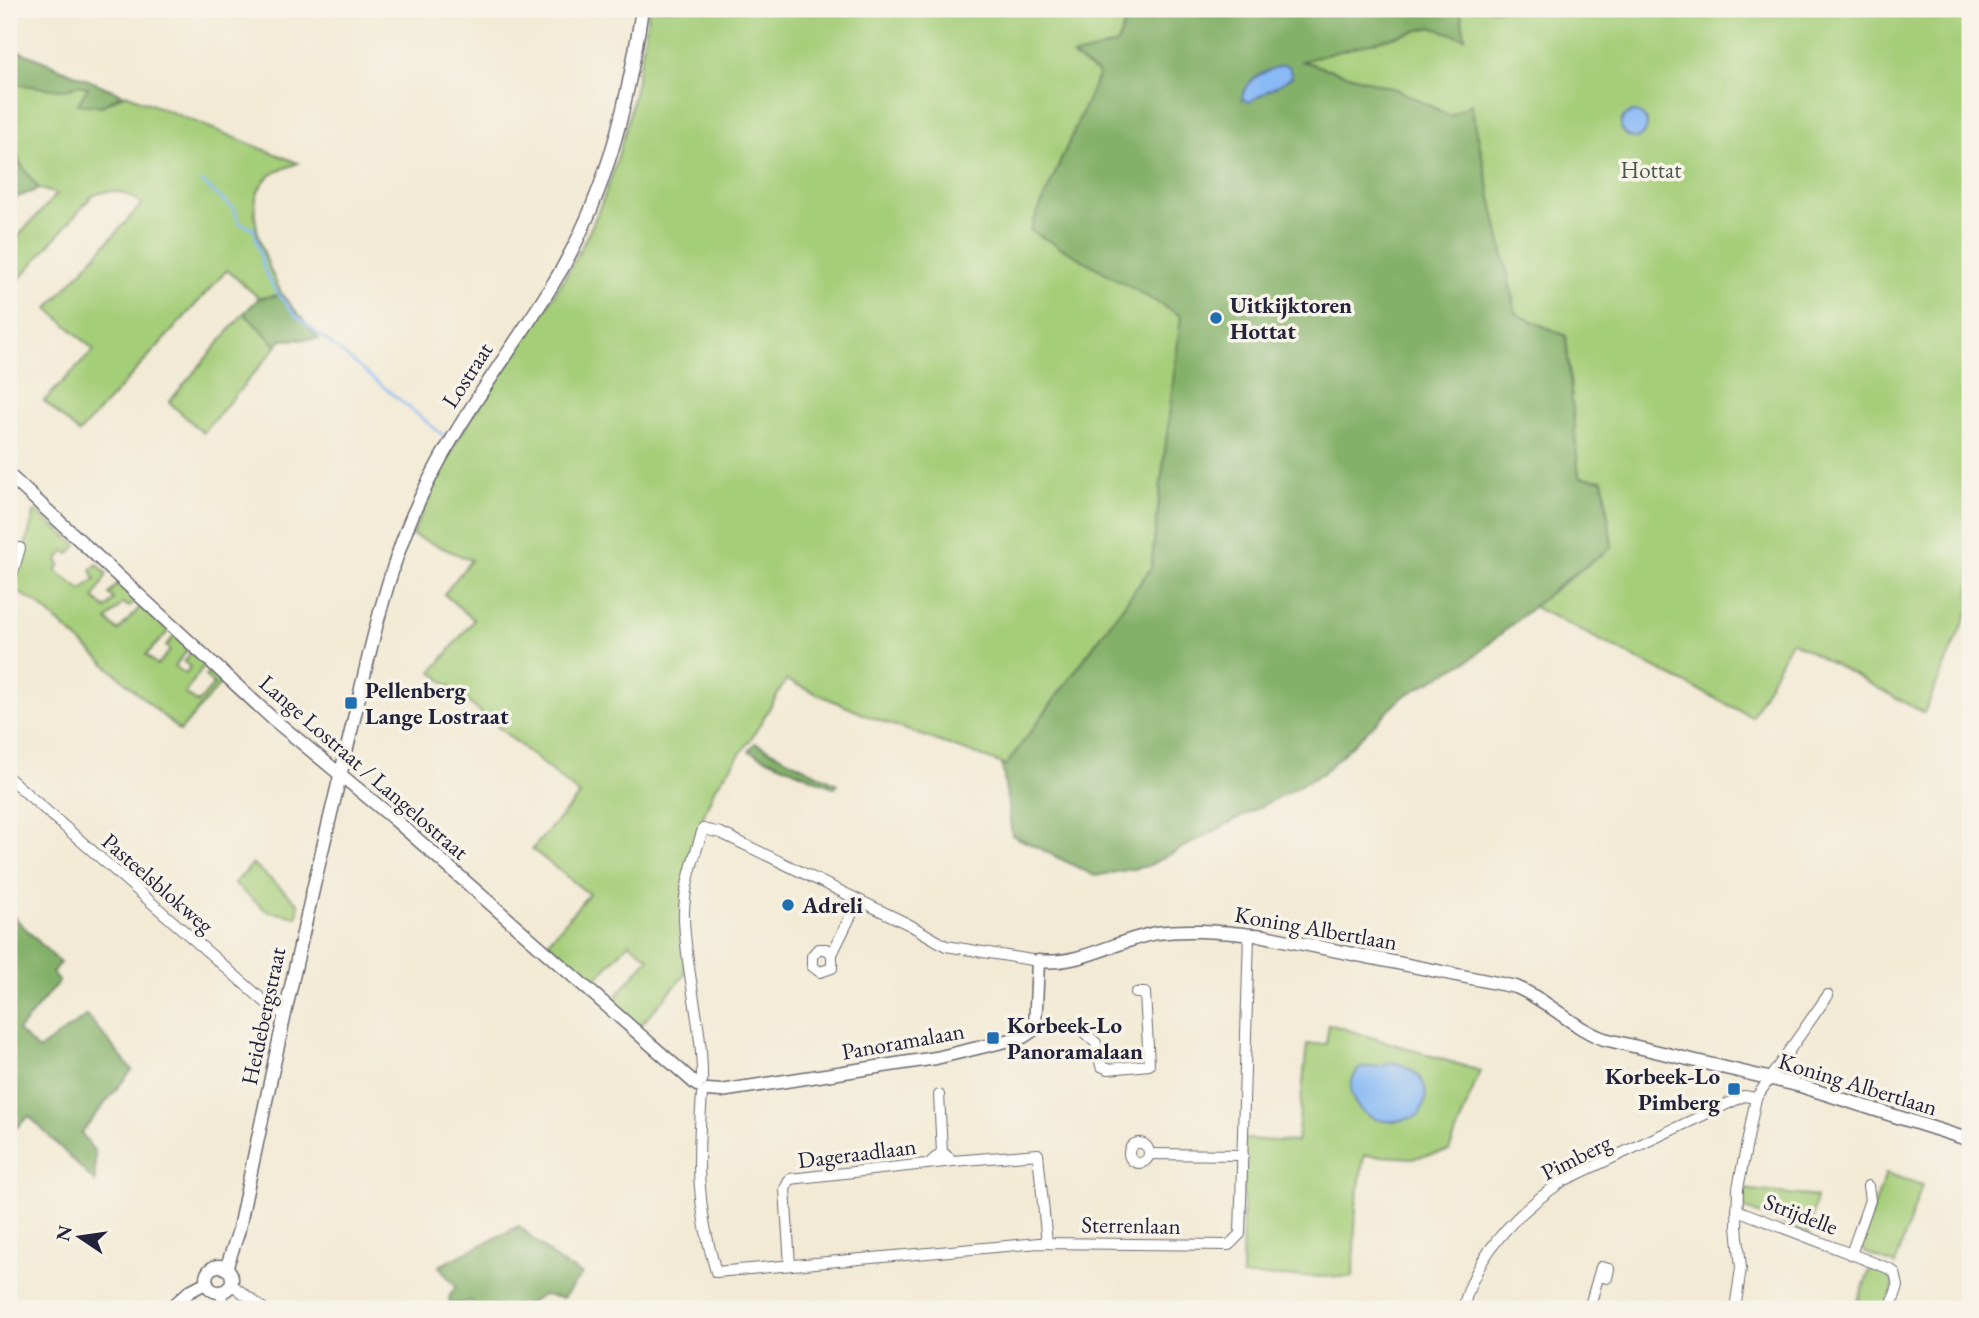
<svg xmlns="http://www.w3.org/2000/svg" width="1979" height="1318" font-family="'EB Garamond',serif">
<rect width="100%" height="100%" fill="#f7f3e8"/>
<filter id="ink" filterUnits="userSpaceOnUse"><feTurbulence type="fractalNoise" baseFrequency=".0143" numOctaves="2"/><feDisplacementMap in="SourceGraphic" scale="14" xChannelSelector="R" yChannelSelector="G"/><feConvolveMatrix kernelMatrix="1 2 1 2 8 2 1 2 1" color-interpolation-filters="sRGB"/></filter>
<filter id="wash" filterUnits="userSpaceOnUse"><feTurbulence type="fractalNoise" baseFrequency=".00686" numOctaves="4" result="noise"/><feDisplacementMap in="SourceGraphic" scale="28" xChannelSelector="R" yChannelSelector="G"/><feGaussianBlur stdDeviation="1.57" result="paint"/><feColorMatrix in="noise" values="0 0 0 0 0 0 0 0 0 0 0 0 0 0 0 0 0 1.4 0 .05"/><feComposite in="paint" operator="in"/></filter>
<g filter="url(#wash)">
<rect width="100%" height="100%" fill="#f2ead4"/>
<g fill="#a5ce79" stroke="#64785a" stroke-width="2">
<path d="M649,9H1131L1117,44L1074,57L1099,74L1031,230L1181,316L1151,568L1006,765L870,717L786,680L753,736L714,790L703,817L683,896L685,975L639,1027L612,1001L649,958L629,943L593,982L548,942L589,894L532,849L580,795L432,672L474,620L444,594L471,560L412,535C430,493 449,451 475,412C512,355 556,300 586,238C622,165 637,88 649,9Z"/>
<polygon points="1460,9 1970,9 1970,608 1924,713 1791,641 1752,717 1532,606 1612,547 1603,480 1579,478 1566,336 1516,314 1471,105 1450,116 1398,90 1301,61 1431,27 1465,37"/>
<path d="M9,81L62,90L79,85L88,87L79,104L102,106L126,94L298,163C285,168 268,173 261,186C243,214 269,269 282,295L259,298L227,270L79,433L44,401L94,350L48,308L142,204C125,191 111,187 92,196L9,291V246L57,194L39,189L20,163L9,138Z"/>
<polygon points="244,313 277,346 203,433 169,402"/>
<polygon points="35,511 77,545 69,554 64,551 57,561 60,564 56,571 81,590 95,579 91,570 97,564 107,574 94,598 106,609 114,599 109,594 118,583 137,600 129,607 123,603 107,620 118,631 142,605 169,631 146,655 157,665 170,651 166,646 175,635 189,648 175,666 185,674 190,667 184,662 192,651 205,664 185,693 198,703 214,684 205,676 211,670 222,682 180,731 37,603 13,589"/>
<polygon points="253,864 299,904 297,917 267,911 234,884"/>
<polygon points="1329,1024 1480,1071 1449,1151 1413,1158 1364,1155 1356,1205 1353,1277 1242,1276 1244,1139 1297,1142 1307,1044 1326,1044"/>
<polygon points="1886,1173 1922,1185 1895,1265 1864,1252 1860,1245"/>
<polygon points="1742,1189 1816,1197 1810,1234 1743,1208"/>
<polygon points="1871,1268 1890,1275 1894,1286 1886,1309 1854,1309"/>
</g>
<g fill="#84b169" stroke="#536a52" stroke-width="2">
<polygon points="1131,9 1460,9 1465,38 1431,27 1302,61 1398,90 1450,116 1471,104 1516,314 1566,336 1579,477 1603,480 1612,547 1566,579 1471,659 1404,696 1322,774 1148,866 1095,876 1012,835 1002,764 1006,765 1151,568 1181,316 1030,230 1099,74 1073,56 1117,44"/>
<polygon points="9,47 122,94 102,106 78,104 88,87 79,85 62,90 14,84 9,81"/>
<polygon points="9,138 20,163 39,189 10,200"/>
<polygon points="282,295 319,339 282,340 277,346 244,313 259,298"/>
<polygon points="755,743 837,784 835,788 749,751"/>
<polygon points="9,912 60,963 52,973 59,981 18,1031 38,1050 87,1015 132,1070 81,1133 95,1152 95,1182 29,1116 9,1134"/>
<polygon points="519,1226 559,1262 582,1274 563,1298 542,1295 520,1309 474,1309 471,1301 450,1306 449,1297 456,1287 439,1266"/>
</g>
<g fill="#89baf5" stroke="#566e98" stroke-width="2">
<path d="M1282,65L1289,66L1292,77L1249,102L1242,99C1244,79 1265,71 1282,65Z"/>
<circle cx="1634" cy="125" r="13"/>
<path d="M1393,1062C1420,1070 1436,1089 1418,1116C1408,1119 1394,1123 1384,1121C1356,1116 1340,1090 1360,1068L1382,1066Z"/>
</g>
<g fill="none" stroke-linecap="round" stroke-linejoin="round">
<polyline stroke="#89baf5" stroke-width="2.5" points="202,182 235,210 238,222 254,229 264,269 274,288 295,315 444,436"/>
</g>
</g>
<g filter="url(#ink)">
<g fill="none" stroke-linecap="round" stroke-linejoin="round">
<g stroke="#6b6871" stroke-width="12">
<g id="minor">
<polyline points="9,586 20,548"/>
<polyline points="9,778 272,1008 284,1014"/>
<polyline points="832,954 826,949 818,949 812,956 812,966 820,972 832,968 832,954 858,901"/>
<polyline points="1035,1026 1053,1028 1076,1025 1096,1043 1101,1066 1108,1069 1149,1065 1145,993 1136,993"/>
<path d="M702,1081C703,1027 686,974 684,919C683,888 694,858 703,829L721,833L910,925L946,946L1038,961"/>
<path d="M702,1094C697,1162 696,1205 716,1272L1039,1243L1229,1245L1240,1234L1249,935"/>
<polyline points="939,1095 942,1152"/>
<circle cx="1139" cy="1153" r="10"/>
<polyline points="1149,1154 1243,1155"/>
<polyline points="953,1161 1038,1154 1047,1243"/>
<polyline points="1737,1210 1890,1269 1895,1273 1898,1286 1890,1309"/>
<polyline points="1851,1254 1870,1200 1868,1186"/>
<polyline points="790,1265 785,1189 790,1179 953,1161 942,1152 930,1163"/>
<polyline points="231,1284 264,1309"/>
<polyline points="221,1292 223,1309"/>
<path d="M1463,1309C1476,1253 1517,1212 1563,1181L1744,1096L1756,1098"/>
<polyline points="1589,1309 1601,1267 1609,1269 1607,1278 1599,1276"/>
<polyline points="1735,1309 1741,1268 1737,1226 1738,1188 1756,1098 1828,995"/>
</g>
</g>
<g stroke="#6b6871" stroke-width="15">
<g id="tertiary">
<polyline points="9,475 273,719 393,818 697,1085"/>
<path d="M708,1090L721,1091L936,1058L1023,1037L1035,1029L1038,961C1080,966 1116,940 1157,933C1191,928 1229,933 1264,936L1516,987C1548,1000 1571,1027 1604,1039L1801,1086L1970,1140"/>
<circle cx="219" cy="1279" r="13"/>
<path d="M226,1269L238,1233C271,1075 305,917 344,760C364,680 379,598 410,521C445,437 500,368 548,292C604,205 627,109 642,9"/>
<polyline points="170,1309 190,1291 207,1282"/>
</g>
</g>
<use href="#minor" stroke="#fff" stroke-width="10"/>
<use href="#tertiary" stroke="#fff" stroke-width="12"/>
</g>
</g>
<g fill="#1f6fb2" stroke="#f7f3e8" stroke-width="2.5">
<circle cx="1216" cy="318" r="7"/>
<rect x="344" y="696" width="14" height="14" rx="3.5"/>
<circle cx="788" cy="905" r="7"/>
<rect x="986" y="1031" width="14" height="14" rx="3.5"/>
<rect x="1727" y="1082" width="14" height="14" rx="3.5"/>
</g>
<g text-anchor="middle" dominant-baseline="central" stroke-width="7" stroke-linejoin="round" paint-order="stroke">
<g font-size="23" fill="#49564e" stroke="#f7f3e8">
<text x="1651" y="170">Hottat</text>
</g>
<g font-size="23" font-weight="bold" fill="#22223b" stroke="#f7f3e8" text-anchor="start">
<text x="1230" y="305">Uitkijktoren<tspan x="1230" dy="26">Hottat</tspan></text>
<text x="365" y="690">Pellenberg<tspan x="365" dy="26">Lange Lostraat</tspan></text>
<text x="802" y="905">Adreli</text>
<text x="1007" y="1025">Korbeek-Lo<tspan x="1007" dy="26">Panoramalaan</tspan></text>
<text x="1720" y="1076" text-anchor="end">Korbeek-Lo<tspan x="1720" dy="26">Pimberg</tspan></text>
</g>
<g font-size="23" fill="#22223b" stroke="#f7f3e8">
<text transform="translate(467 375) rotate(-57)">Lostraat</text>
<text transform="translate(364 767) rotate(41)">Lange Lostraat / Langelostraat</text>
<text transform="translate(158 883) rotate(41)">Pasteelsblokweg</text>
<text transform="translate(1316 928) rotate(10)">Koning Albertlaan</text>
<text transform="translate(263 1016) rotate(-78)">Heidebergstraat</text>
<text transform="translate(903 1041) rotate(-10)">Panoramalaan</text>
<text transform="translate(1858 1084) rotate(17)">Koning Albertlaan</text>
<text transform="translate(857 1153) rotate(-7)">Dageraadlaan</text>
<text transform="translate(1576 1157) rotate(-27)">Pimberg</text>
<text transform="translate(1801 1214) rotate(21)">Strijdelle</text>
<text transform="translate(1131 1225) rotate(1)">Sterrenlaan</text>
</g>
</g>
<rect width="1979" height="1318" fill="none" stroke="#f7f3e8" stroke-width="35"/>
<g transform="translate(80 1237) rotate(283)" stroke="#f7f3e8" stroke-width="5" paint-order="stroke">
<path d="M0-5L12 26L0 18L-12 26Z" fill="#22223b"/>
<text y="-10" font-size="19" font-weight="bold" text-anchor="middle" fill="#22223b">N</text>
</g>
</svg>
